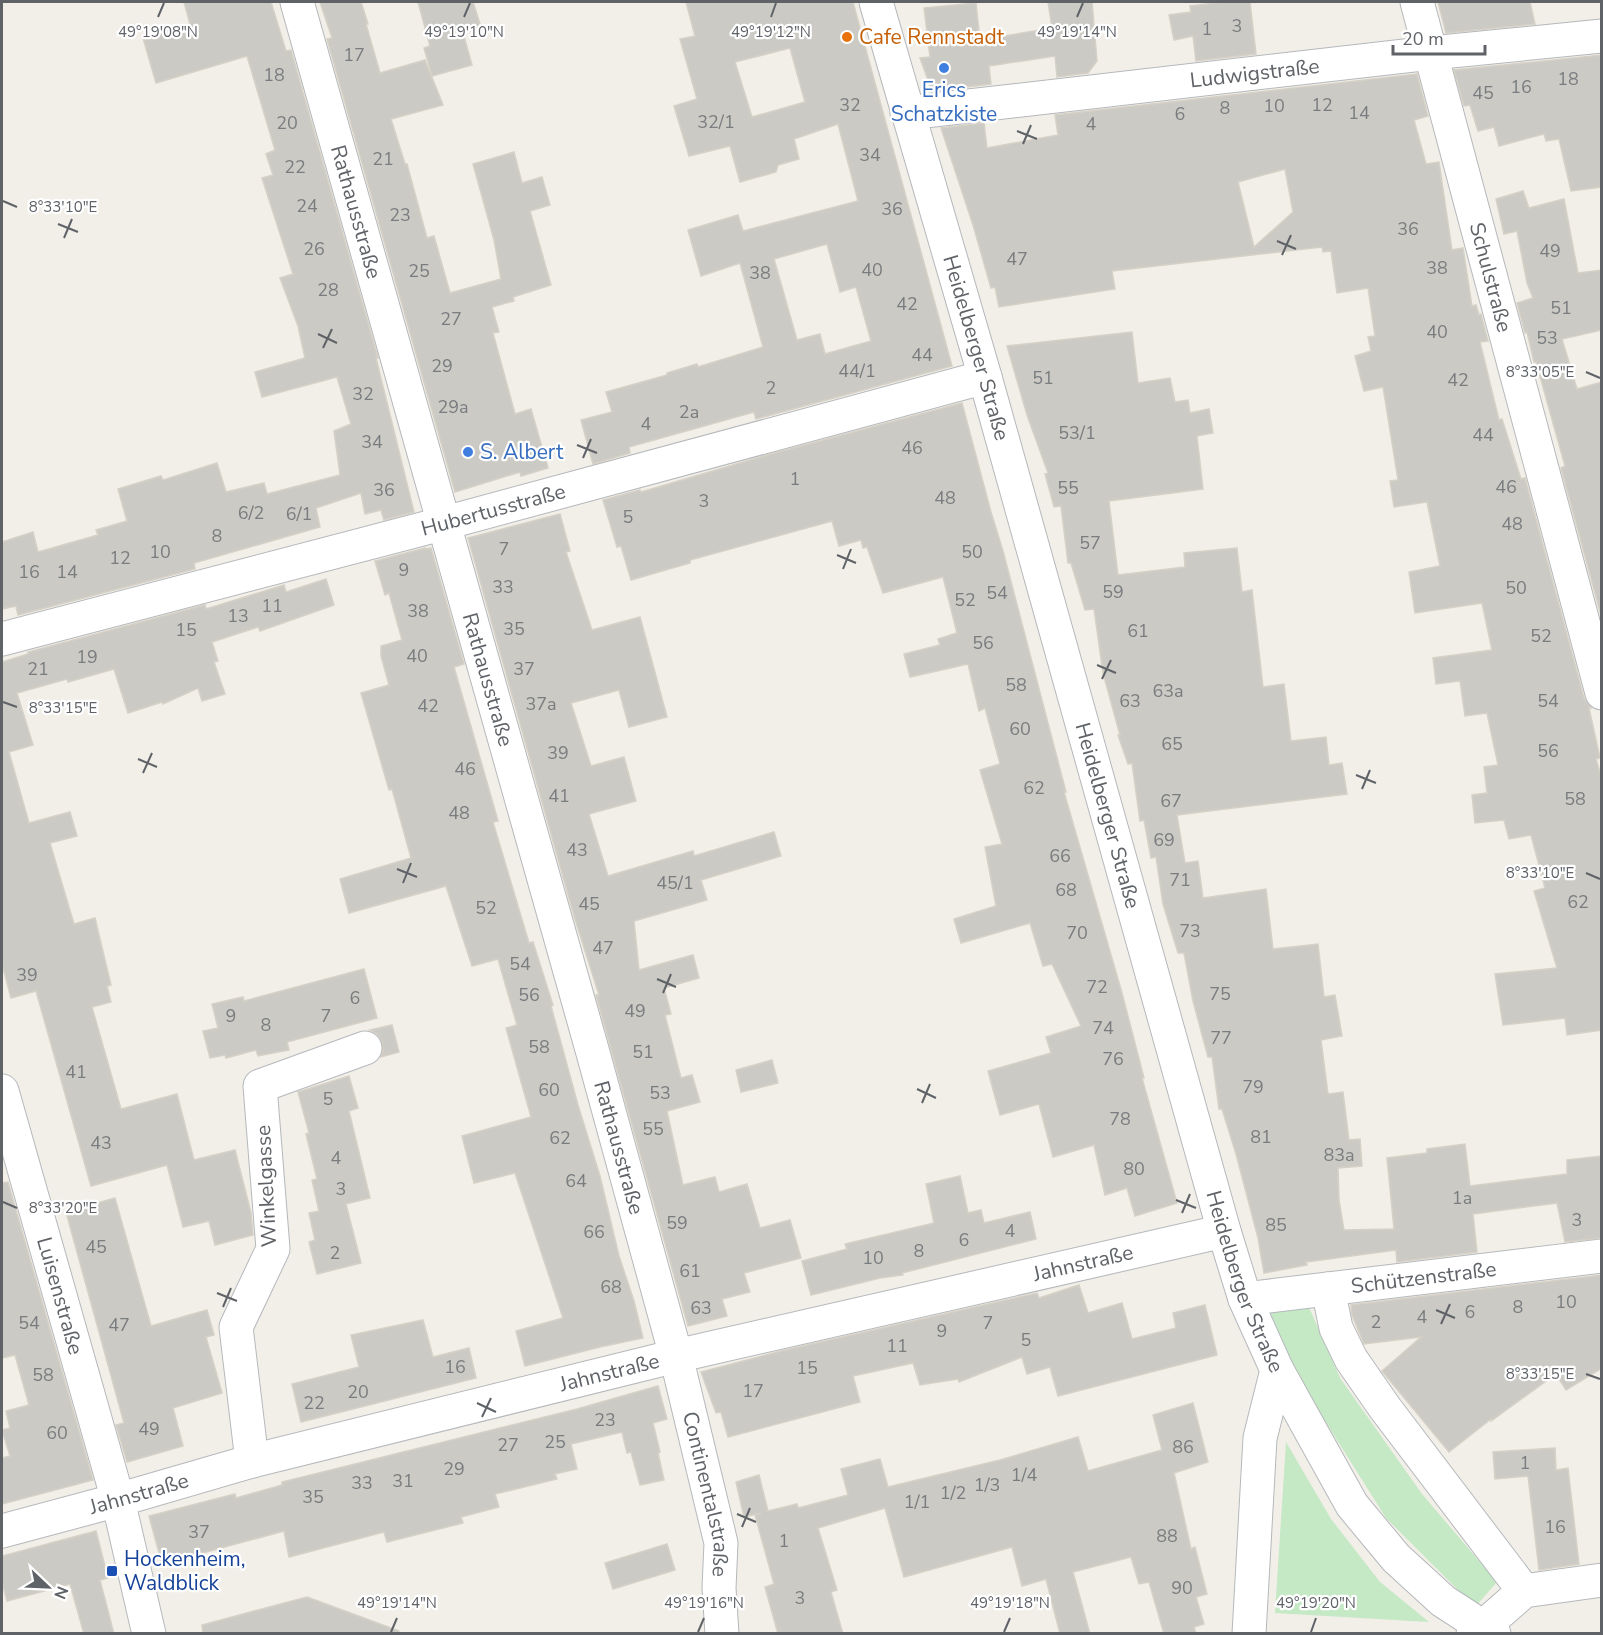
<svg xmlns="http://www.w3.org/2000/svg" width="1603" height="1635" font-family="'Nunito Sans',sans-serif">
<rect width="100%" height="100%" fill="#f1efe8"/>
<g fill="#c5e8c5">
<polygon points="1308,1305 1340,1378 1422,1494 1497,1582 1475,1607 1386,1518 1320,1413 1265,1311"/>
<polygon points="1286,1442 1331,1519 1380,1582 1429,1622 1275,1613"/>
</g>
<g fill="#cccac5" stroke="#d6d1c6" stroke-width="1.5" fill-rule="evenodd">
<polygon points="184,2 271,2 286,51 291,50 378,358 376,358 414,512 384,520 381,510 365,514 361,493 316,508 320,527 194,563 195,569 18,615 16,606 2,609 2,542 33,532 38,552 98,535 96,530 127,521 118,489 161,476 163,480 217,463 226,492 264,483 267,494 340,475 334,431 351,424 337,377 262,397 255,372 305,358 298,326 280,278 293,274 262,178 273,175 266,154 275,150 247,56 156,83 143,38 190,24"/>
<polygon points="320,2 361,2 368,24 366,24 380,73 425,60 443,105 391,119 405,164 407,164 427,238 434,236 450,293 501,279 494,240 473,164 514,152 522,183 542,177 550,205 530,211 551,285 513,297 514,301 492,307 499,332 493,333 515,414 531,409 548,468 521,476 520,472 455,492 327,39 332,38"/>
<polygon points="418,2 473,2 481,27 463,33 472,65 432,76 424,48 430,46"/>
<path d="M686,2H853L952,366L756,419L754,412L629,447L630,453L593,464L581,420L612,412L606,392L667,375V373L697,364L698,367L763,347L740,263L701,276L688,230L738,215L743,231L858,201L838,124L794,139L799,159L778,165L776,172L740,182L730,146L689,156L674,106L697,99L680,39L695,36ZM790,48L805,102L752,117L735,62ZM827,244L840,292L856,287L871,341L825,354L820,334L797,340L774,259Z"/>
<polygon points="1048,2 1092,2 1097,61 1088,73 1057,77 1055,56 989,66 991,84 932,91 920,58 930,57 924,8 976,3 980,40 1052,28"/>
<polygon points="1224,2 1250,2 1256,54 1196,61 1193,36 1174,40 1169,15 1191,12 1190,6"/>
<polygon points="1438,2 1530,2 1535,24 1446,33"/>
<polygon points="1602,55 1602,187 1571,191 1559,139 1546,141 1544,134 1499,146 1494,127 1478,131 1470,105 1464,106 1454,70"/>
<path d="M1417,74L1428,116L1414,120L1426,164L1439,162L1452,250L1463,248L1472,306L1476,305L1479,315L1481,314L1488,341L1480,342L1499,420L1502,419L1521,479L1525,478L1584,698L1591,708H1589L1600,758L1596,759L1602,779V1030L1567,1035L1565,1018L1503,1025L1495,974L1557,968L1534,891L1545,888L1531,835L1509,839L1504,820L1475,823L1472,795L1487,793L1484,767L1498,765L1487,713L1465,716L1460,681L1436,684L1433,658L1492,650L1482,603L1415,613L1409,572L1440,566L1427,502L1394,507L1390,481L1398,480L1383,387L1364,391L1355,356L1371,351L1368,337L1375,336L1368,288L1337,293L1331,251L1323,252L1322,247L1112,271L1115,289L999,307L995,287L991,288L973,225L941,128L984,123L987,148L1058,135L1055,115ZM1285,169L1293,212L1254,247L1238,182Z"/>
<polygon points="1523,191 1529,208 1564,199 1578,273 1602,270 1602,330 1562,339 1577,389 1602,382 1602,619 1561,468 1565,466 1536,362 1534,362 1527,332 1525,333 1517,303 1533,298 1527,283 1517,231 1504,234 1496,199"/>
<polygon points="1132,332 1138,383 1170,378 1175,402 1188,400 1190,413 1209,409 1213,433 1197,436 1203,489 1109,501 1118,575 1185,567 1184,553 1237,548 1242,592 1252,590 1263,687 1284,684 1291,741 1326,737 1329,765 1342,763 1347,794 1177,815 1185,863 1198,861 1203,898 1266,889 1273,949 1318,944 1324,997 1335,995 1342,1036 1321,1040 1328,1094 1343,1092 1349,1140 1360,1139 1362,1166 1338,1168 1339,1200 1344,1230 1394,1229 1387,1158 1427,1153 1427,1149 1465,1144 1470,1186 1567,1174 1567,1160 1602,1156 1602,1238 1565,1242 1557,1203 1473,1214 1477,1252 1397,1262 1396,1250 1306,1262 1307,1265 1264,1273 1258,1238 1236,1154 1222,1109 1219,1109 1212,1057 1208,1057 1193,1001 1184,953 1178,953 1163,904 1156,857 1151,858 1144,820 1140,821 1132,763 1128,764 1118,735 1120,735 1103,673 1094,609 1085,610 1071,563 1068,563 1061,506 1054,507 1045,474 1048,473 1027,415 1007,346"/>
<polygon points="962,403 991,512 1003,551 1066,792 1064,792 1122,993 1144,1078 1142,1078 1177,1203 1135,1216 1127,1188 1105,1195 1094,1145 1053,1157 1039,1104 1000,1115 988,1071 1051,1053 1046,1037 1081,1026 1052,964 1043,966 1030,923 961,943 954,919 996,906 985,847 1002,844 980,770 1000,764 985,708 979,711 968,664 910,677 904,654 940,645 938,639 957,633 943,577 883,593 867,547 863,548 861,540 839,546 832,521 690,560 690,563 631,580 621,546 617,547 603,500 640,490 641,492 767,455"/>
<polygon points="560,514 570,551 566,552 592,630 640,617 667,717 629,727 619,690 571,703 591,766 624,757 636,801 589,814 608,876 693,851 694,856 774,832 781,856 701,880 707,900 634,921 639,970 693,955 699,978 664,988 671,1014 665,1015 681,1078 692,1075 700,1102 667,1111 683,1185 715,1177 719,1192 747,1184 760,1228 790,1220 801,1258 744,1273 750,1292 722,1299 727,1316 688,1326 596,995 599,995 574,916 468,538"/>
<polygon points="425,548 425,549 431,548 464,664 454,667 498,821 493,822 529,943 533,942 553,1005 551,1006 578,1105 600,1176 619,1256 634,1301 643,1338 600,1347 525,1366 516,1331 563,1318 515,1173 474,1183 462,1136 531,1117 506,1028 517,1025 498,959 472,966 446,886 349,913 340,879 411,858 392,789 389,790 361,693 389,685 381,656 381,646 402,640 389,593 385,595 375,561"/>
<polygon points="326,579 334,605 260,631 258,627 212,642 218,661 214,662 225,694 202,701 198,688 163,704 162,702 128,713 114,669 68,682 67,679 17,693 33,745 9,752 29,823 70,812 77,836 50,843 74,924 95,918 111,985 107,986 111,1002 92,1007 121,1109 177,1094 194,1160 235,1150 251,1213 253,1235 215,1245 209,1221 183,1227 167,1165 91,1186 36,991 11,998 2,964 2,662 28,654 28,652 205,605 206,609 284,585 286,592"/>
<polygon points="364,969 377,1018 287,1042 289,1050 258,1056 256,1050 226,1058 225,1055 210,1058 203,1031 218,1028 212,1004 243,997 244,1001"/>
<polygon points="392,1025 399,1052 381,1057 383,1051 382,1041 377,1034 370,1030"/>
<polygon points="772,1060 778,1083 741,1092 736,1070"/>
<polygon points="349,1076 358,1108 349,1111 370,1198 346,1204 361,1263 317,1274 309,1242 315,1240 309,1213 319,1211 312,1180 317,1179 306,1134 309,1133 298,1092"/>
<polygon points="960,1176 968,1213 981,1210 984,1223 1030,1212 1036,1239 902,1273 903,1275 880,1278 811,1295 802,1261 847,1249 845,1244 934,1223 926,1184"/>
<polygon points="8,1182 93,1480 2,1504 2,1458 10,1456 2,1430 10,1428 6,1411 29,1405 15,1355 2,1358 2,1183"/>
<polygon points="115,1198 151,1326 207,1310 214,1335 206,1337 222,1393 173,1408 183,1446 127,1462 116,1425 124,1423 66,1212"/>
<polygon points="1602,1275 1602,1368 1566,1390 1556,1374 1491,1421 1491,1419 1449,1452 1382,1371 1421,1337 1364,1344 1352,1315 1351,1305"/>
<polygon points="1079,1285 1088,1313 1122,1303 1132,1339 1176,1328 1173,1313 1205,1305 1217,1355 1058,1396 1050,1367 1027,1374 1022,1357 959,1382 958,1379 920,1385 913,1363 853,1376 860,1402 728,1437 721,1412 716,1413 701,1372 781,1351 1037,1293 1039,1298"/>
<polygon points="423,1320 433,1357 469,1348 476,1378 301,1422 292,1384 359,1367 351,1335"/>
<polygon points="658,1386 667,1419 653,1423 660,1452 658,1453 664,1480 640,1485 631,1452 627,1453 622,1432 571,1444 577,1469 555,1474 557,1479 495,1494 499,1507 461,1517 463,1523 387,1542 384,1532 289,1557 284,1531 162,1564 149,1516 235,1494 236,1498 282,1485 282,1482 577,1409"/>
<polygon points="1193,1403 1208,1462 1174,1473 1191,1549 1195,1547 1207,1594 1196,1597 1204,1624 1194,1627 1196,1634 1164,1634 1149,1582 1139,1584 1131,1557 1073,1572 1090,1634 1060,1634 1046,1579 1022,1586 1012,1547 904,1577 885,1508 818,1528 837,1590 831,1592 843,1634 778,1634 765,1587 774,1584 755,1515 761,1513 744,1517 736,1482 759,1475 768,1511 797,1504 798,1508 848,1495 841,1469 880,1459 888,1487 1000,1460 1078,1437 1088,1471 1162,1450 1153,1415"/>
<polygon points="1555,1448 1556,1470 1568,1468 1579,1564 1539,1570 1528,1476 1495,1479 1493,1452"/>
<polygon points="96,1531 108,1578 100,1580 114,1634 84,1634 70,1584 7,1601 2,1582 2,1556"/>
<polygon points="667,1544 675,1570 613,1589 605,1563"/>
<polygon points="307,1597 399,1631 398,1634 203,1634 202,1625"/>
</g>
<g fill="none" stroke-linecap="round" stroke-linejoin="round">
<g stroke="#b5b8bc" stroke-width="35">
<g id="minor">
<path id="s1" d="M297,2L593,1053L676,1356L721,1543L719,1588L722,1634"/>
<path id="s2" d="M876,2L985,377L1224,1231L1245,1299L1277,1370L1352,1505L1396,1558L1443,1601L1494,1634"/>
<path id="s3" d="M1417,2L1602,693"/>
<path id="s4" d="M907,113L1431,53L1602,36"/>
<path id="s5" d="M2,639L445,523L985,377"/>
<path id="s6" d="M2,1091L118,1500L149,1634"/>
<polyline points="1328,1289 1336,1328 1351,1359 1385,1408 1524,1591"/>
<path id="s7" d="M1245,1299L1602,1256"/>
<polyline points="252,1461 236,1327 273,1249 260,1086 365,1048"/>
<path id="s8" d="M2,1531L118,1500L252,1461L676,1356L1224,1231"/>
<polyline points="1249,1634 1260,1438 1277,1370"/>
<polyline points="1473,1634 1483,1627 1524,1591 1602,1580"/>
</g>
</g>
<use href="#minor" stroke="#fff" stroke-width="33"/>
</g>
<path fill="none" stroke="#5f6368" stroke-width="2" d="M158,17L164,3M464,17L470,3M771,17L776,3M1077,17L1083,3M1017,131L1037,139M1023,144L1031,125M3,201L17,207M58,224L78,232M64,238L72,219M1277,241L1296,249M1282,255L1291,235M318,334L337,343M323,348L332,329M1586,372L1600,378M577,445L597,453M583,458L591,439M837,555L856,563M843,569L851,549M1097,665L1116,673M1102,679L1111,660M3,702L17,707M138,759L157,767M143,773L152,753M1356,775L1376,783M1362,789L1370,770M397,869L417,877M1586,873L1600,879M403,883L411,863M657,979L676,987M663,993L671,974M917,1089L936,1098M922,1103L930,1084M1176,1200L1196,1208M3,1202L17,1208M1182,1213L1190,1194M217,1293L237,1301M223,1307L231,1288M1436,1310L1455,1318M1441,1324L1450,1304M1586,1374L1600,1379M477,1403L496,1412M482,1417L491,1398M737,1514L756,1522M742,1527L750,1508M391,1632L397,1618M698,1632L704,1618M1004,1632L1010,1618M1311,1632L1316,1618"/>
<circle fill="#e8710a" stroke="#fff" stroke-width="2" cx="847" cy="37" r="6"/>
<g fill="#3f7fe0" stroke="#fff" stroke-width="2">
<circle cx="944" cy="68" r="6"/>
<circle cx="468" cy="452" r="6"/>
</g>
<rect fill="#1a4fb4" stroke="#fff" stroke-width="2" x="106" y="1565" width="12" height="12" rx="3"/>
<g text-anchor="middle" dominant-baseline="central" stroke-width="4.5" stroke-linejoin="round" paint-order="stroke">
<g font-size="18" fill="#7a7d7f">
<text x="1237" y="26">3</text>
<text x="1207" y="29">1</text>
<text x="354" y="55">17</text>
<text x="274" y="75">18</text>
<text x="1568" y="79">18</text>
<text x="1521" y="87">16</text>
<text x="1483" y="93">45</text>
<text x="850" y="105">32</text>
<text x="1322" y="105">12</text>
<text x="1274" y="106">10</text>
<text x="1225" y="108">8</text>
<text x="1359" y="113">14</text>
<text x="1180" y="114">6</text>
<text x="716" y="122">32/1</text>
<text x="287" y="123">20</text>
<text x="1091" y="124">4</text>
<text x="870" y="155">34</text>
<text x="383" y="159">21</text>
<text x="295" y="167">22</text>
<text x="307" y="206">24</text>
<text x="892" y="209">36</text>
<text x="400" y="215">23</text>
<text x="1408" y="229">36</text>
<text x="314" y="249">26</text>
<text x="1550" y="251">49</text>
<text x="1017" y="259">47</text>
<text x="1437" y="268">38</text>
<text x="872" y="270">40</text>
<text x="419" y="271">25</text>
<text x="760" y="273">38</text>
<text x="328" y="290">28</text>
<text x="907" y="304">42</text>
<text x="1561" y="308">51</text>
<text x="451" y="319">27</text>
<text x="1437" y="332">40</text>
<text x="1547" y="338">53</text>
<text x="922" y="355">44</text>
<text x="442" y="366">29</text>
<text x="857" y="371">44/1</text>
<text x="1043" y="378">51</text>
<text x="1458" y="380">42</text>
<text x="771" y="388">2</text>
<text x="363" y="394">32</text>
<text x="453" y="407">29a</text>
<text x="689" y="412">2a</text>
<text x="646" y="424">4</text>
<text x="1077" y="433">53/1</text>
<text x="1483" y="435">44</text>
<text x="372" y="442">34</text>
<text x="912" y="448">46</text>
<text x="795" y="479">1</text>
<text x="1506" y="487">46</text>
<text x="1068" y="488">55</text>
<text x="384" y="490">36</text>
<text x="945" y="498">48</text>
<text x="704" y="501">3</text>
<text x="251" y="513">6/2</text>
<text x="299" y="514">6/1</text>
<text x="628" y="517">5</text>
<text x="1512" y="524">48</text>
<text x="217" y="536">8</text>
<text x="1090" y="543">57</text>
<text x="504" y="549">7</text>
<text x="160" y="552">10</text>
<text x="972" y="552">50</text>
<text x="120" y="558">12</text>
<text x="404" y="570">9</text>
<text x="29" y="572">16</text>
<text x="67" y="572">14</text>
<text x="503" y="587">33</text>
<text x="1516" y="588">50</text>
<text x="1113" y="592">59</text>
<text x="997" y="593">54</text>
<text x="965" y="600">52</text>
<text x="272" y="606">11</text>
<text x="418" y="611">38</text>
<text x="238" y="616">13</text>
<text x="514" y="629">35</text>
<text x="186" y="630">15</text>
<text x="1138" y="631">61</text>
<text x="1541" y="636">52</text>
<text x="983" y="643">56</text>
<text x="417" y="656">40</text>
<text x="87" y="657">19</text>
<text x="38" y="669">21</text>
<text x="524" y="669">37</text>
<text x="1016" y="685">58</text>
<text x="1168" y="691">63a</text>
<text x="1130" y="701">63</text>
<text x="1548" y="701">54</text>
<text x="541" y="704">37a</text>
<text x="428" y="706">42</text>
<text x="1020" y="729">60</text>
<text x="1172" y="744">65</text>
<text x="1548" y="751">56</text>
<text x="558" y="753">39</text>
<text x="465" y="769">46</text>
<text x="1034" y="788">62</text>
<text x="559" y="796">41</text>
<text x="1575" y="799">58</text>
<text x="1171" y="801">67</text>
<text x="459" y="813">48</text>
<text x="1164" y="840">69</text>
<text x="577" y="850">43</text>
<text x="1060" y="856">66</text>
<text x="1180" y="880">71</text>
<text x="675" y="883">45/1</text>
<text x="1066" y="890">68</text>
<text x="1578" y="902">62</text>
<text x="589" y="904">45</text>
<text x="486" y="908">52</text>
<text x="1190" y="931">73</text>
<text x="1077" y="933">70</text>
<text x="603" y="948">47</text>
<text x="520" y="964">54</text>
<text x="27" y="975">39</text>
<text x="1097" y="987">72</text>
<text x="1220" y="994">75</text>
<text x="529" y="995">56</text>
<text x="355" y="998">6</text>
<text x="635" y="1011">49</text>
<text x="231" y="1016">9</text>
<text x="326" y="1016">7</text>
<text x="266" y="1025">8</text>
<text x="1103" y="1028">74</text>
<text x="1221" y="1038">77</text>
<text x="539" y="1047">58</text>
<text x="643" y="1052">51</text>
<text x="1113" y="1059">76</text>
<text x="76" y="1072">41</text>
<text x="1253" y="1087">79</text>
<text x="549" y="1090">60</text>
<text x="660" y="1093">53</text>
<text x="328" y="1099">5</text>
<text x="1120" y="1119">78</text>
<text x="653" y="1129">55</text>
<text x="1261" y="1137">81</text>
<text x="560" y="1138">62</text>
<text x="101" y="1143">43</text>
<text x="1339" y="1155">83a</text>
<text x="336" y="1158">4</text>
<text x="1134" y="1169">80</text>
<text x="576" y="1181">64</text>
<text x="341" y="1189">3</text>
<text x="1462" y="1198">1a</text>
<text x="1577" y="1220">3</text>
<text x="677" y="1223">59</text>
<text x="1276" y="1225">85</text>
<text x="1010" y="1231">4</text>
<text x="594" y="1232">66</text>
<text x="964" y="1240">6</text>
<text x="96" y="1247">45</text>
<text x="919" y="1251">8</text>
<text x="335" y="1253">2</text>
<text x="873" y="1258">10</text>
<text x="690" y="1271">61</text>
<text x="611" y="1287">68</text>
<text x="1566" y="1302">10</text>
<text x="1518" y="1307">8</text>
<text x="701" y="1308">63</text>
<text x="1470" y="1312">6</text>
<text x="1422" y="1317">4</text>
<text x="1376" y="1322">2</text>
<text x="29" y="1323">54</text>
<text x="988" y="1323">7</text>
<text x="119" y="1325">47</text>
<text x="942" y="1331">9</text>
<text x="1026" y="1340">5</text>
<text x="897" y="1346">11</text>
<text x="455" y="1367">16</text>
<text x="807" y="1368">15</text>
<text x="43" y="1375">58</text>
<text x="753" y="1391">17</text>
<text x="358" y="1392">20</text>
<text x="314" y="1403">22</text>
<text x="605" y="1420">23</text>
<text x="149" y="1429">49</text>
<text x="57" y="1433">60</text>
<text x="555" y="1442">25</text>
<text x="508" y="1445">27</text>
<text x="1183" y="1447">86</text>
<text x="1525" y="1463">1</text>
<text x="454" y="1469">29</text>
<text x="1024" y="1475">1/4</text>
<text x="403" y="1481">31</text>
<text x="362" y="1483">33</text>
<text x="987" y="1485">1/3</text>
<text x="953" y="1493">1/2</text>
<text x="313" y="1497">35</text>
<text x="917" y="1502">1/1</text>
<text x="1555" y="1527">16</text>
<text x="199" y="1532">37</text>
<text x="1167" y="1536">88</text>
<text x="784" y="1541">1</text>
<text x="1182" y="1588">90</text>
<text x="800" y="1598">3</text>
</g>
<g font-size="21" fill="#c56008" stroke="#fff" text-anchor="start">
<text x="859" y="37">Cafe Rennstadt</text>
</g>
<g font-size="21" fill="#5f6368" stroke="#fff">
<text stroke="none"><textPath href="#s4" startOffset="350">Ludwigstraße</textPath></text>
<text stroke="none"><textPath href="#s1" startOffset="218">Rathausstraße</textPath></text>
<text stroke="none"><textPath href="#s3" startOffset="285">Schulstraße</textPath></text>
<text stroke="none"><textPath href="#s2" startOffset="360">Heidelberger Straße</textPath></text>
<text stroke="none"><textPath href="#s5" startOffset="508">Hubertusstraße</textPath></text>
<text stroke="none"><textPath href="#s1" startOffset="704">Rathausstraße</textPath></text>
<text stroke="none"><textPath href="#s2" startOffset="846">Heidelberger Straße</textPath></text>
<text stroke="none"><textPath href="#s1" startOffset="1190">Rathausstraße</textPath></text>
<text transform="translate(266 1186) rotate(-93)">Winkelgasse</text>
<text stroke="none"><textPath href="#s8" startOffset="1114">Jahnstraße</textPath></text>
<text stroke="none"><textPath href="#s7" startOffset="180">Schützenstraße</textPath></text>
<text stroke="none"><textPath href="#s2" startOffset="1332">Heidelberger Straße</textPath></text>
<text stroke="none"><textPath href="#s6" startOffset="213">Luisenstraße</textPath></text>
<text stroke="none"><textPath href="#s8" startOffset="628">Jahnstraße</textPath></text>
<text stroke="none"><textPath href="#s8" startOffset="142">Jahnstraße</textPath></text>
<text stroke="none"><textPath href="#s1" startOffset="1548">Continentalstraße</textPath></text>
</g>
<g font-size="21" fill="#366cbe" stroke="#fff">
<text x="944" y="90">Erics<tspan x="944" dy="24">Schatzkiste</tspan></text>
<text x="480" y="452" text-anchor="start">S. Albert</text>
</g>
<g font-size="21" fill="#164399" stroke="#fff" text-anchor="start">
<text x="124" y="1559">Hockenheim,<tspan x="124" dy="24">Waldblick</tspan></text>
</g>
</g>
<g font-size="15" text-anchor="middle" fill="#5f6368" stroke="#fff" stroke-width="4.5" stroke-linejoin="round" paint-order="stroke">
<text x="158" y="37">49°19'08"N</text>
<text x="464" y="37">49°19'10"N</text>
<text x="771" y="37">49°19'12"N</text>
<text x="1077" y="37">49°19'14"N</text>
<text x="63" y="212">8°33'10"E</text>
<text x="1540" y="377">8°33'05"E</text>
<text x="63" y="713">8°33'15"E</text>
<text x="1540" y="878">8°33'10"E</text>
<text x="63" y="1213">8°33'20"E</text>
<text x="1540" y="1379">8°33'15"E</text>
<text x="397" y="1608">49°19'14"N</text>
<text x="704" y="1608">49°19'16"N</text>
<text x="1010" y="1608">49°19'18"N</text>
<text x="1316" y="1608">49°19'20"N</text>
</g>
<rect width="1603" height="1635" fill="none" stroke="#5f6368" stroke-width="6"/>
<g transform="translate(48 1587) rotate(113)" stroke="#ffffff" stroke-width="4.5" paint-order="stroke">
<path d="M0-4.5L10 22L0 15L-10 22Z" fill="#5f6368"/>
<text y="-9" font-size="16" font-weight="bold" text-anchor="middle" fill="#5f6368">N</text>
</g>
<path d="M1393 45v9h92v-9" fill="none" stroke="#5f6368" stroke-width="3"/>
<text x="1402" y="45" font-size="18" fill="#5f6368" stroke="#ffffff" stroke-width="4.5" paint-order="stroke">20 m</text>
</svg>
